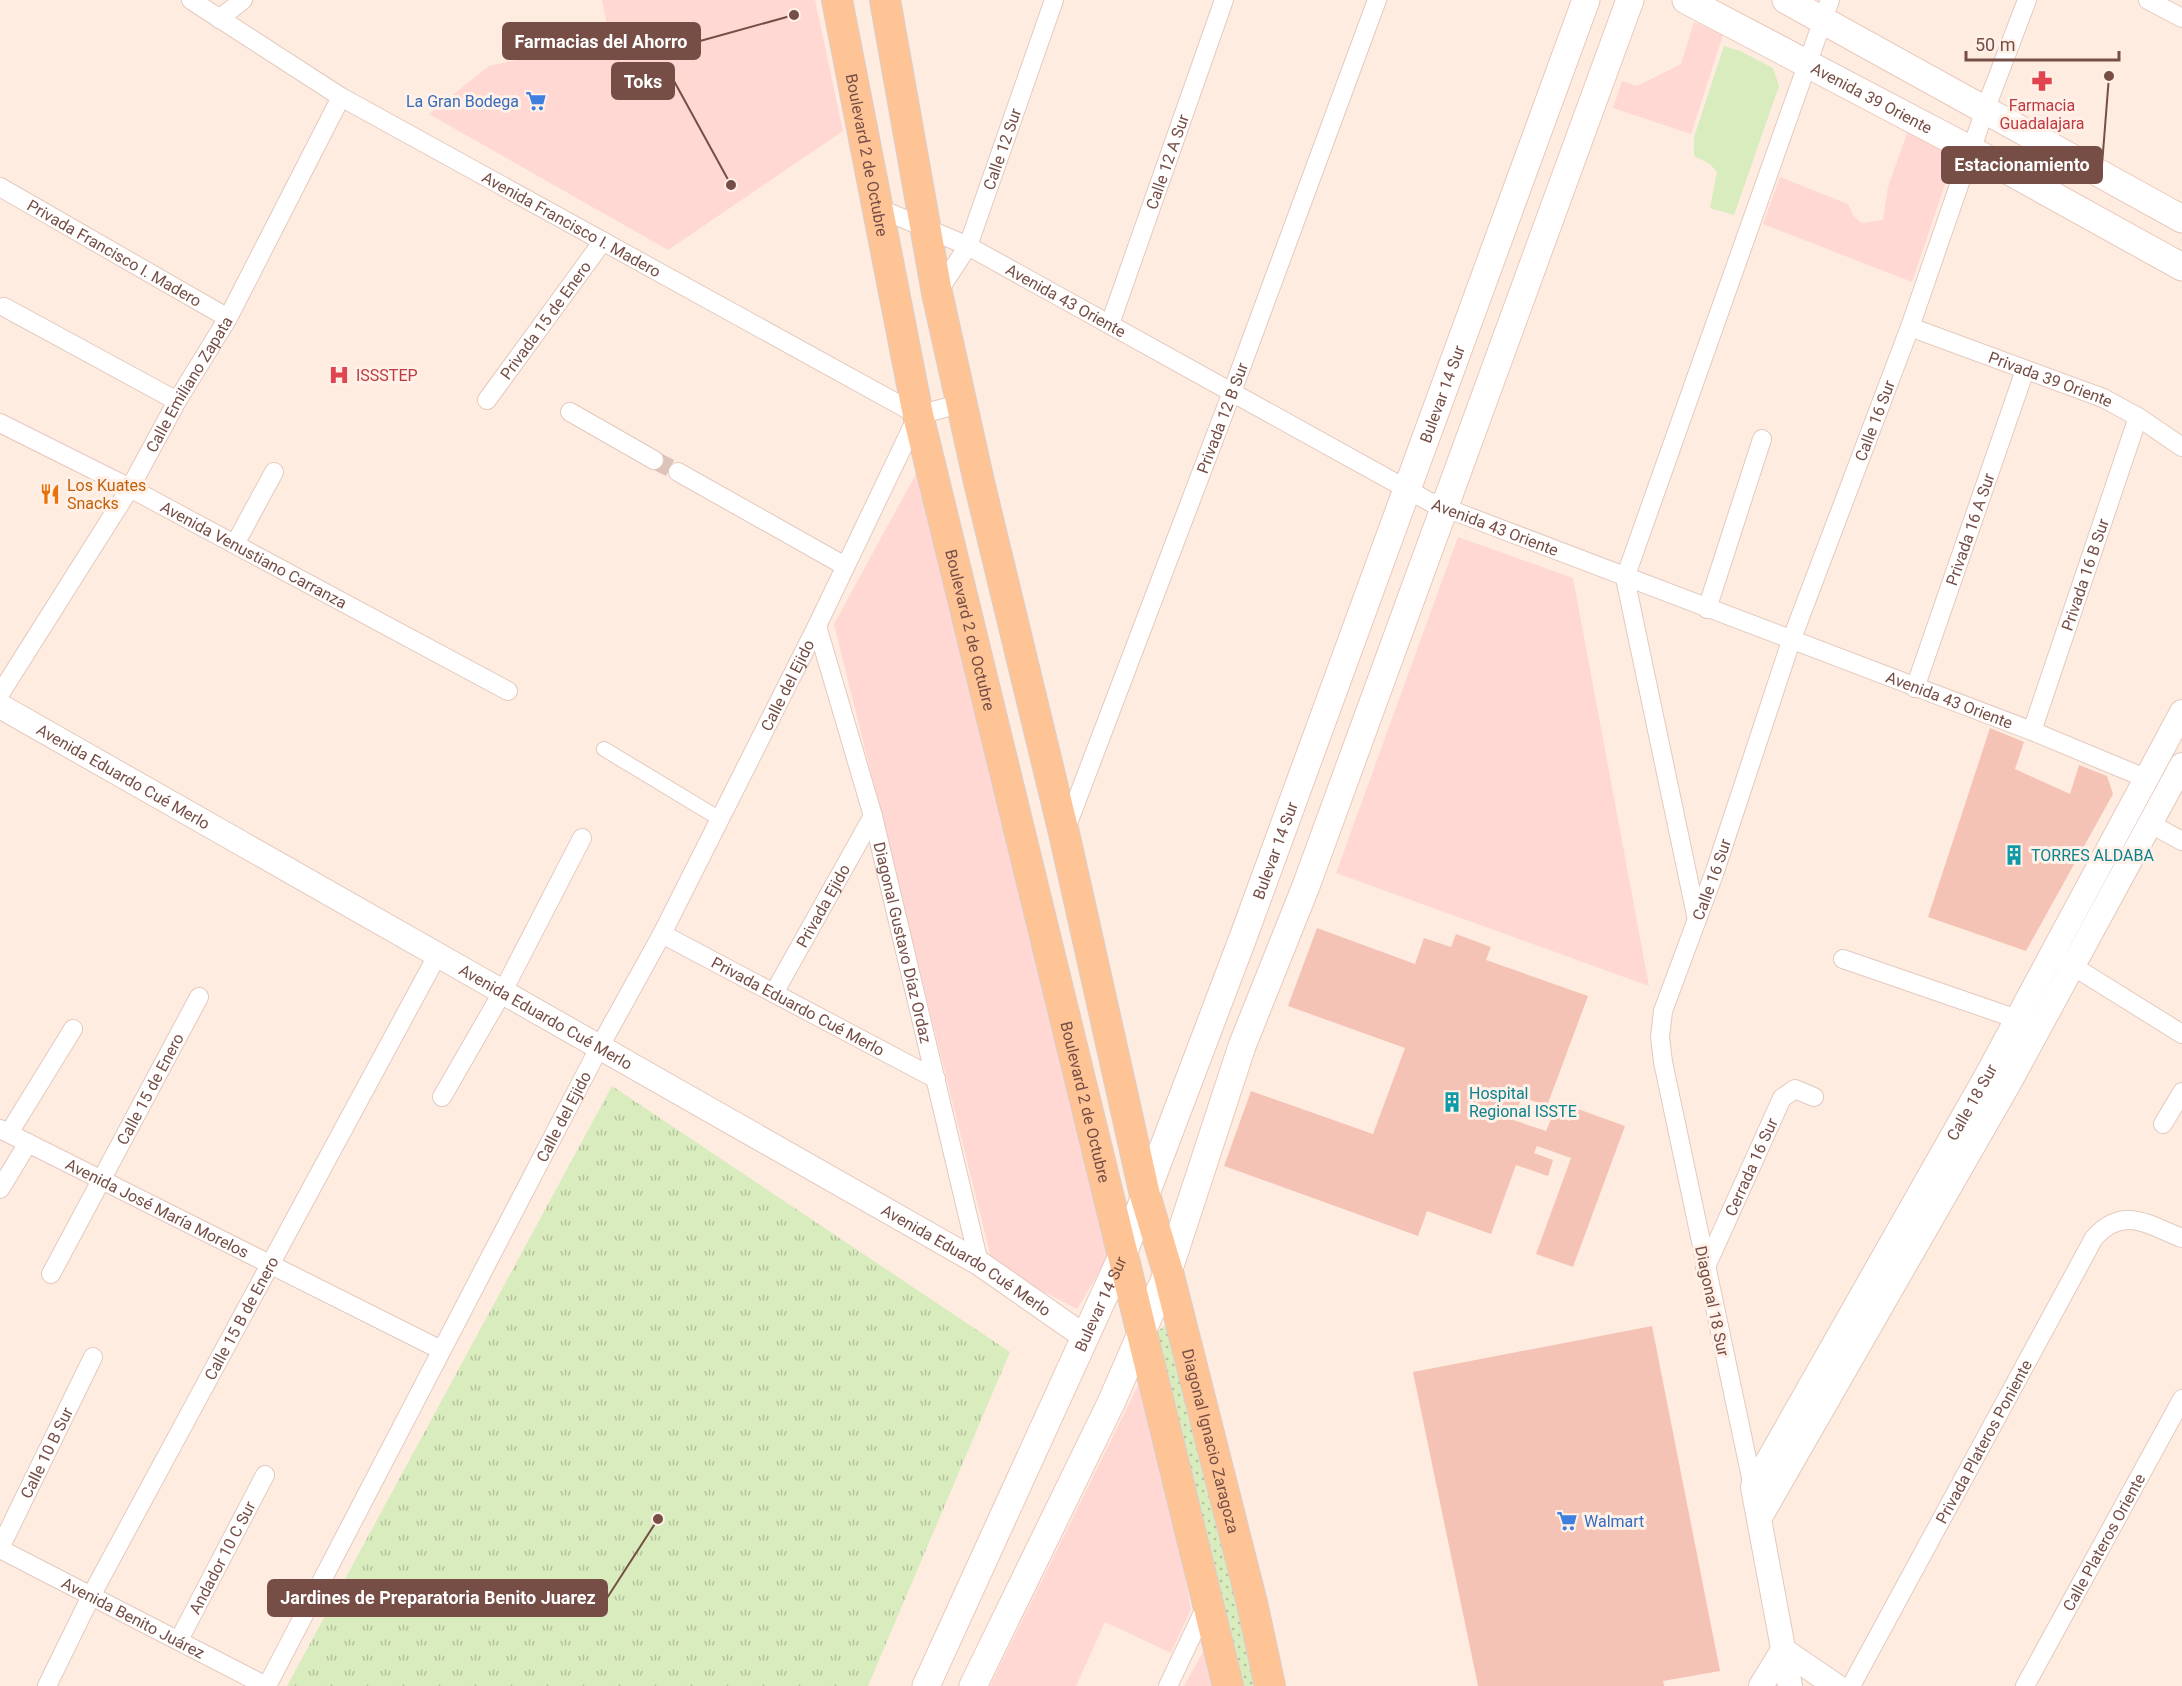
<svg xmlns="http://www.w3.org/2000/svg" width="2182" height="1686" font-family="Roboto,sans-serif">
<defs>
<pattern id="park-tufts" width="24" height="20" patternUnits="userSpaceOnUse" patternTransform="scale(1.5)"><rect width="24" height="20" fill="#d9ecbe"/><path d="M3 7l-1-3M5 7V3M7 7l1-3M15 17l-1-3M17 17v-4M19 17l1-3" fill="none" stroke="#b5c19c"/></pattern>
<pattern id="garden-dots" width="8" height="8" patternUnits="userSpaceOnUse" patternTransform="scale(1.5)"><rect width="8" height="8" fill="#d9ecbe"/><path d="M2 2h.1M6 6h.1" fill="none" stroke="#b5c19c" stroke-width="1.8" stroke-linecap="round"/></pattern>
</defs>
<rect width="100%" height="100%" fill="#feece0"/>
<g fill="#ffd8d3">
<polygon points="602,0 815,0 843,131 668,250 429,114 489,66 610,40"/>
<polygon points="1694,22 1723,35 1691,134 1613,108 1622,81 1637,86 1681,64"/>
<polygon points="1907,133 1955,155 1912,282 1763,224 1780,177 1848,204 1854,217 1862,223 1883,220 1888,187"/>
<polygon points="917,472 1113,1249 1077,1309 993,1266 834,624"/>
<polygon points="1458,537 1573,578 1649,986 1336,873"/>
<polygon points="1146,1369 1191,1609 1171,1653 1105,1622 1076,1686 990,1686"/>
<polygon points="1204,1650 1212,1686 1184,1686"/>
</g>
<polygon fill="#d9ecbe" points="1724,46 1740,51 1773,68 1779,86 1734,215 1710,208 1717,172 1710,164 1694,156 1694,137"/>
<polygon fill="url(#park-tufts)" points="612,1086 1010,1352 868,1686 287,1686"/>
<polygon fill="url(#garden-dots)" points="1171,1321 1259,1686 1232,1686 1154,1334"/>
<g fill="#f5c3b6">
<polygon points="1990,728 2024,742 2015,769 2070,794 2079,765 2107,776 2113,794 2026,951 1928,917"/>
<polygon points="1317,928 1415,964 1424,938 1451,947 1456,934 1491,947 1486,960 1588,996 1547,1106 1522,1097 1513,1120 1546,1131 1553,1114 1570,1121 1575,1108 1625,1126 1573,1267 1536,1254 1571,1158 1537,1146 1534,1153 1553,1160 1548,1176 1516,1165 1491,1234 1427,1211 1418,1236 1224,1166 1251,1091 1373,1134 1405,1048 1288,1006"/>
<polygon points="1652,1326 1720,1671 1663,1681 1664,1686 1478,1686 1413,1372"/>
</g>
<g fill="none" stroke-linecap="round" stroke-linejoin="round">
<polyline stroke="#dcc4ba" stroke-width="18" stroke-dasharray="18 9" stroke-linecap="butt" points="654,460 678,472"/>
<g stroke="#e4c9be" stroke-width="16">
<polyline id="pedestrian" points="604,749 720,819"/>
</g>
<g stroke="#e4c9be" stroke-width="20">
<g id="minor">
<path id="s1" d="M191,0L341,97L918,415L963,403"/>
<polyline points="2148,0 2182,18"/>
<polyline points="219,19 243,0"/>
<path id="s2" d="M0,187L228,318"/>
<path id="s3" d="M876,207L968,246L1430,502L2032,731L2145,778"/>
<path id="s4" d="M937,293L968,246L1054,0"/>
<polyline points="4,307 177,401"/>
<path id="s5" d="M1110,324L1224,0"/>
<path id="s6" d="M1910,327L2103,398L2138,417L2182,447"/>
<path id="s7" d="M487,400L603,241"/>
<polyline points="570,412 654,460"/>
<path id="s8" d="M0,423L130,488L508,691"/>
<polyline points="678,472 845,566"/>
<polyline points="235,544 274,472"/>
<polyline points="1707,609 1762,439"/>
<path id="s9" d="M817,626L873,816L979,1263"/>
<path id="s10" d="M1915,688L2025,370"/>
<path id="s11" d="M0,694L130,488L177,401L228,318L341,97"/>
<path id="s12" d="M2032,731L2138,417"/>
<polyline points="2149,823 2182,841"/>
<path id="s13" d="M1065,831L1232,392L1377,0"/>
<polyline points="1697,920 1625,578 1830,0"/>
<path id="s14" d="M662,934L936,1079"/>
<polyline points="1843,959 2017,1019"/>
<polyline points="2063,960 2182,1034"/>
<path id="s15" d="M774,993L873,816"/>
<polyline points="442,1097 503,991 582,838"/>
<polyline points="2163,1124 2182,1092"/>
<path id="s16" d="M0,1129L441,1350"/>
<polyline points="9,1133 73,1029"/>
<polyline points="0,1189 28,1143"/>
<path id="s17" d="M1705,1269L1782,1098L1795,1089L1814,1097"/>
<path id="s18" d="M51,1274L199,997"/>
<path id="s19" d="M1753,1487L1663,1062L1660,1037L1663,1011L1715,871L1791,641L1910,327L1985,110L2027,0"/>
<path id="s20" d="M0,1548L93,1357"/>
<path id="s21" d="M0,1549L266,1686"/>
<path id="s22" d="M179,1640L265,1475"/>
<path id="s23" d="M47,1686L91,1596L438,954"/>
<path id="s24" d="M267,1686L599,1048L662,934L817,626L918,415"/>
<polyline points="1168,1686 1208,1602"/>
<path id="s25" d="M1851,1686L2094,1238C2123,1205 2148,1225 2182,1238"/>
<path id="s26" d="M2025,1686L2182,1399"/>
</g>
</g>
<g stroke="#e4c9be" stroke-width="26">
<g id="tertiary">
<path id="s27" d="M0,706L979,1263L1085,1337"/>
<polyline points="1759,1519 2008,1085 2182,765"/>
<polyline points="1783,1650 1836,1686"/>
<polyline points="1761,1686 1783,1650"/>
<path id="s28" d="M1790,1686L1753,1487L1987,1075L2182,712"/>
</g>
</g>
<g stroke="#eac8bb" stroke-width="29">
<g id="secondary">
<path id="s29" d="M1686,0L1971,150L2182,267"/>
<polyline points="1786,0 2182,219"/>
<path id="s30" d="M926,1686L1123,1254L1244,935L1586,0"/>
<polyline points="973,1686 1111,1403 1168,1272 1242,1046 1306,886 1630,0"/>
</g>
</g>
<g stroke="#d9cdcb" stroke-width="32">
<g id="primary">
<path id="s31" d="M837,0L918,415L1228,1686"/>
<path id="s32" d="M885,0L937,293L979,482L1064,833L1145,1195L1168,1272L1252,1603L1270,1686"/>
</g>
</g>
<use href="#pedestrian" stroke="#fff" stroke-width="14"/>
<use href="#minor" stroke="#fff" stroke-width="18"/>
<use href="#tertiary" stroke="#fff" stroke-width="24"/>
<use href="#secondary" stroke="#fff" stroke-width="27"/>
<use href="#primary" stroke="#ffc496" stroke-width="30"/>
</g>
<defs>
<g id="pharmacy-bare" transform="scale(1.62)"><path d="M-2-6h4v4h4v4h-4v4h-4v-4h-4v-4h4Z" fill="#e0444e" stroke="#fff1e8" stroke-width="2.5" paint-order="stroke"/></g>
<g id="supermarket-bare" transform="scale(1.62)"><path d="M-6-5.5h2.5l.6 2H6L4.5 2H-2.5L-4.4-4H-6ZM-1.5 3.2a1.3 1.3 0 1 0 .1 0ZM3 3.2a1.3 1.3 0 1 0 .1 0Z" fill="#3f7fe0" stroke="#fff1e8" stroke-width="2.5" paint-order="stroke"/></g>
<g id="hospital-bare" transform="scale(1.62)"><path d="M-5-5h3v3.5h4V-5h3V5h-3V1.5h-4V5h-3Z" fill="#e0444e" stroke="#fff1e8" stroke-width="2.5" paint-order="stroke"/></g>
<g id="restaurant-bare" transform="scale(1.62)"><path d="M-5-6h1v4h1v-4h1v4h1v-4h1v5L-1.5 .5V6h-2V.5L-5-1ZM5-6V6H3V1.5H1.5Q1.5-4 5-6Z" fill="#e8710a" stroke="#fff1e8" stroke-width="2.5" paint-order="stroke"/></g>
<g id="building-bare" transform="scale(1.62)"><path d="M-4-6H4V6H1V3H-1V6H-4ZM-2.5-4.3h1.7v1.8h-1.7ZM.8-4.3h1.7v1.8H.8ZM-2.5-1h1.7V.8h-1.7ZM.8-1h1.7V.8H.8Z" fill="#0f9aa8" stroke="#fff1e8" stroke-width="2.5" paint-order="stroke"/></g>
</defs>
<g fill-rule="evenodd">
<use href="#pharmacy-bare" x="2042" y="81"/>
<use href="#supermarket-bare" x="536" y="101"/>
<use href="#hospital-bare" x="339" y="375"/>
<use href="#restaurant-bare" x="50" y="494"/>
<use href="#building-bare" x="2014" y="855"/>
<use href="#building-bare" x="1452" y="1102"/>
<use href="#supermarket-bare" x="1567" y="1521"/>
</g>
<g text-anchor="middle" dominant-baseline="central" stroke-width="6" stroke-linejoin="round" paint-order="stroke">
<g font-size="16" fill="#764e46" stroke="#fff1e8">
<text stroke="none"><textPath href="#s29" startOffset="210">Avenida 39 Oriente</textPath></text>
<text stroke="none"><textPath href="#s4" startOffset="159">Calle 12 Sur</textPath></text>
<text stroke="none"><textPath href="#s31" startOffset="158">Boulevard 2 de Octubre</textPath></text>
<text stroke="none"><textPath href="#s5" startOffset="172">Calle 12 A Sur</textPath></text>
<text stroke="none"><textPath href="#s1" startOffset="442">Avenida Francisco I. Madero</textPath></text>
<text stroke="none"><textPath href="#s2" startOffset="132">Privada Francisco I. Madero</textPath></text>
<text stroke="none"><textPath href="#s3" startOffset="212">Avenida 43 Oriente</textPath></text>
<text stroke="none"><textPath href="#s7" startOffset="99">Privada 15 de Enero</textPath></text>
<text stroke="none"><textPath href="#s6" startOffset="150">Privada 39 Oriente</textPath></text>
<text stroke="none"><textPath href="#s11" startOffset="363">Calle Emiliano Zapata</textPath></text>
<text stroke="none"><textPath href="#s30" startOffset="1392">Bulevar 14 Sur</textPath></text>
<text stroke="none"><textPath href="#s13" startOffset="442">Privada 12 B Sur</textPath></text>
<text stroke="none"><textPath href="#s19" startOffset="1113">Calle 16 Sur</textPath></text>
<text stroke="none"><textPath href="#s3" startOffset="698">Avenida 43 Oriente</textPath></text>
<text stroke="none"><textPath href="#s10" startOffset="168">Privada 16 A Sur</textPath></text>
<text stroke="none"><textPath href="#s8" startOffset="286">Avenida Venustiano Carranza</textPath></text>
<text stroke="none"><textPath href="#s12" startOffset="165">Privada 16 B Sur</textPath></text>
<text stroke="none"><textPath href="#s31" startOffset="644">Boulevard 2 de Octubre</textPath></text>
<text stroke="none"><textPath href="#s24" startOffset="1128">Calle del Ejido</textPath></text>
<text stroke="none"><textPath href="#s3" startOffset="1184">Avenida 43 Oriente</textPath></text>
<text stroke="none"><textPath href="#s27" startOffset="142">Avenida Eduardo Cué Merlo</textPath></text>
<text stroke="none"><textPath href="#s30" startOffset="906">Bulevar 14 Sur</textPath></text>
<text stroke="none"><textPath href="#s19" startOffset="626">Calle 16 Sur</textPath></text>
<text stroke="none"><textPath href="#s15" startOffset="100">Privada Ejido</textPath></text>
<text stroke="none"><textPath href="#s9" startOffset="328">Diagonal Gustavo Díaz Ordaz</textPath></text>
<text stroke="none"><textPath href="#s14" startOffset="154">Privada Eduardo Cué Merlo</textPath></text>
<text stroke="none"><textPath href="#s27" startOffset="628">Avenida Eduardo Cué Merlo</textPath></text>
<text stroke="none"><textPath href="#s18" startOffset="210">Calle 15 de Enero</textPath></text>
<text stroke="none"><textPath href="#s31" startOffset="1130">Boulevard 2 de Octubre</textPath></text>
<text stroke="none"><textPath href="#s28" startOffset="645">Calle 18 Sur</textPath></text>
<text stroke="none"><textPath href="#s24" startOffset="642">Calle del Ejido</textPath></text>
<text stroke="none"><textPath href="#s17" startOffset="112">Cerrada 16 Sur</textPath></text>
<text stroke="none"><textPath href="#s16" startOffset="176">Avenida José María Morelos</textPath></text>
<text stroke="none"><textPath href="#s27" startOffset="1114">Avenida Eduardo Cué Merlo</textPath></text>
<text transform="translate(1712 1301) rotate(78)">Diagonal 18 Sur</text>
<text stroke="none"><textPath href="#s30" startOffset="420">Bulevar 14 Sur</textPath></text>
<text stroke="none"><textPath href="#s23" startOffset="416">Calle 15 B de Enero</textPath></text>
<text stroke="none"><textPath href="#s32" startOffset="1478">Diagonal Ignacio Zaragoza</textPath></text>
<text stroke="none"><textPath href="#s25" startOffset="278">Privada Plateros Poniente</textPath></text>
<text stroke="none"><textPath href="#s20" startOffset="106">Calle 10 B Sur</textPath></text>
<text stroke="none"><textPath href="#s26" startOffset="164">Calle Plateros Oriente</textPath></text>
<text stroke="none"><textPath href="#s22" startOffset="93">Andador 10 C Sur</textPath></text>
<text stroke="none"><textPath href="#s21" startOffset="150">Avenida Benito Juárez</textPath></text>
</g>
<g font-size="16" fill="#366cbe" stroke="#fff1e8" text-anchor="end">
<text x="519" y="101">La Gran Bodega</text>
<text x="1584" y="1521" text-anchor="start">Walmart</text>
</g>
<g font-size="16" fill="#be3a42" stroke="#fff1e8">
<text x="2042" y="105">Farmacia<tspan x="2042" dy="18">Guadalajara</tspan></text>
<text x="356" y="375" text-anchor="start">ISSSTEP</text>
</g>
<g font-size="16" fill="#c56008" stroke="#fff1e8" text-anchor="start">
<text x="67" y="485">Los Kuates<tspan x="67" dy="18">Snacks</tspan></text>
</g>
<g font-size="16" fill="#0d838f" stroke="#fff1e8" text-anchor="start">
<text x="2031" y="855">TORRES ALDABA</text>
<text x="1469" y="1093">Hospital<tspan x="1469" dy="18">Regional ISSTE</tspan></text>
</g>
</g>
<path fill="none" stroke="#764e46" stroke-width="2" d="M794 15L700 41M731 185L674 81M2109 76L2102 165M658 1519L607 1598"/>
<g fill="#764e46" stroke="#fff1e8" stroke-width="2">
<circle cx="794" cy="15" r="6"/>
<circle cx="731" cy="185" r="6"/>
<circle cx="2109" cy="76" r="6"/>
<circle cx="658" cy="1519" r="6"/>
</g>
<g fill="#764e46" stroke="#764e46" stroke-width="2">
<rect x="503" y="23" width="197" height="36" rx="6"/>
<rect x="612" y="63" width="62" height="36" rx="6"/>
<rect x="1942" y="147" width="160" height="36" rx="6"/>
<rect x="268" y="1580" width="339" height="36" rx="6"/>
</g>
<g font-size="18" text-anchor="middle" font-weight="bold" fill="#fff">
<text x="601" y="48">Farmacias del Ahorro</text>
<text x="643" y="88">Toks</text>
<text x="2022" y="171">Estacionamiento</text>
<text x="438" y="1604">Jardines de Preparatoria Benito Juarez</text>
</g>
<path d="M1966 51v9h153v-9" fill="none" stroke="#764e46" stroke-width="3"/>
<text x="1975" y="51" font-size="18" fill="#764e46" stroke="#fff1e8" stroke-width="4.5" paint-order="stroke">50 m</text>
</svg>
